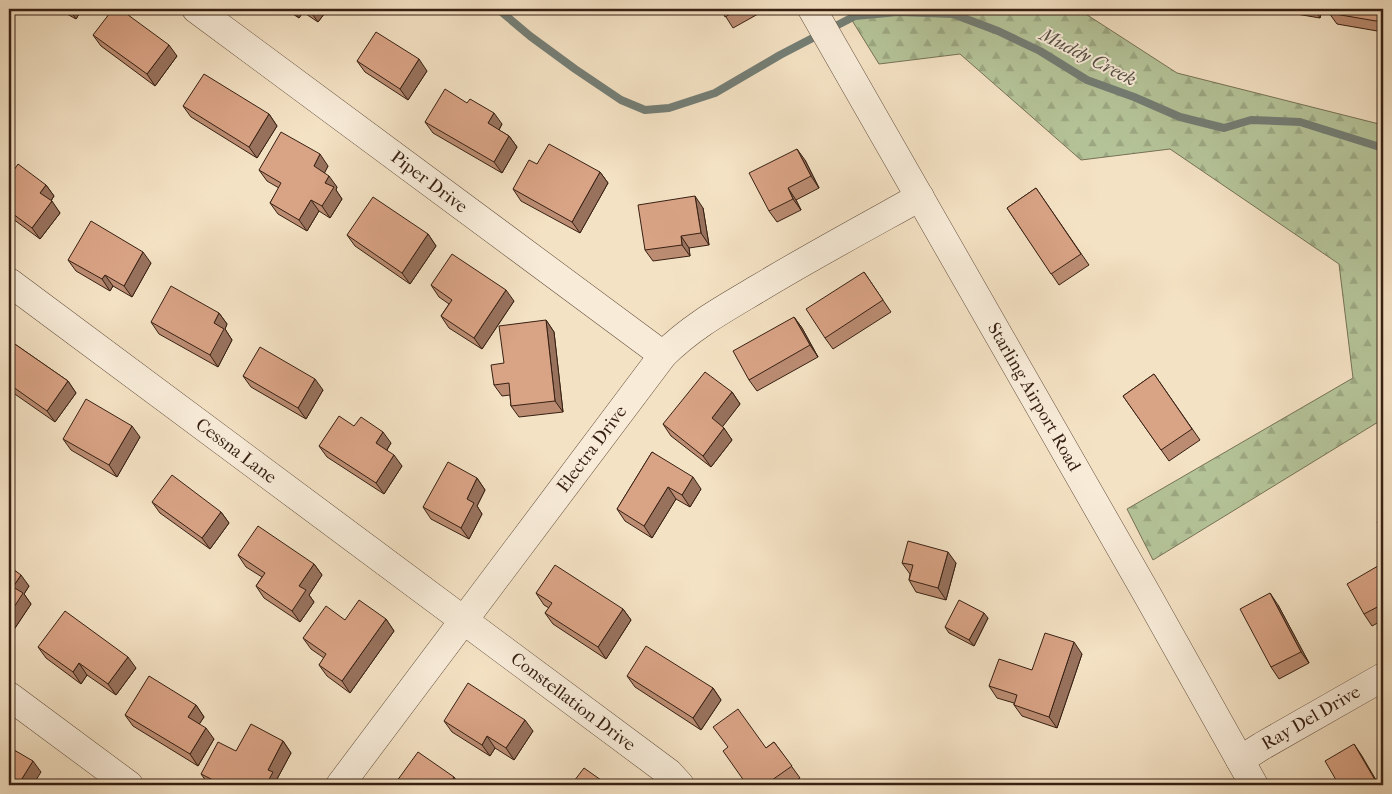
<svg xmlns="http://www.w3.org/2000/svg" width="1392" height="794" font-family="'IM FELL French Canon',serif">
<defs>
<pattern id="forest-firs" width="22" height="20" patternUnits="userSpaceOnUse" patternTransform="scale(1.25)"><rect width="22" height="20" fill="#b5c499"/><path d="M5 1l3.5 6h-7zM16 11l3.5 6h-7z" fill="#9ca883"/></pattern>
</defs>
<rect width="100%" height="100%" fill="#f4e2c4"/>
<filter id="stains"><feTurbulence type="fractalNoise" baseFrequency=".004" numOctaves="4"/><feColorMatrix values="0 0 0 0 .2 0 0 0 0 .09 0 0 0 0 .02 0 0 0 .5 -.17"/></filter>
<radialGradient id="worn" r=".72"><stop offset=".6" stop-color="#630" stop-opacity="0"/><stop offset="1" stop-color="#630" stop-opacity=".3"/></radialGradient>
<polygon fill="url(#forest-firs)" stroke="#767256" points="845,9 1078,9 1177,73 1383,125 1383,419 1153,560 1127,509 1353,378 1339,264 1170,149 1081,160 960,54 879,64"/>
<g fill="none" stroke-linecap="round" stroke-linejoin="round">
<polyline stroke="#747e75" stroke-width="8" points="498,9 530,36 575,69 621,100 645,110 669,108 715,93 780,55 855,16 898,12 953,14 998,31 1040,51 1087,80 1134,97 1180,117 1224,128 1251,120 1300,122 1383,148"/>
<g stroke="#66503f" stroke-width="29">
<g id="minor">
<polyline points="196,9 663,355"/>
<polyline points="812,9 1148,596 1254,785"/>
<polyline points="9,282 669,773 680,785"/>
<polyline points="9,696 129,785"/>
<polyline points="1240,760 1262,746 1383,677"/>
<path d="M340,785L663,355C692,326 724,309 759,288C812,256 866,227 920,197"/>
</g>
</g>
<use href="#minor" stroke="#f8ecd9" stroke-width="28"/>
</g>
<g fill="#bb8c72" stroke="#372013">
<polygon points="58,9 82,9 76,19"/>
<polygon points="285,9 328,9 318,22 303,12 299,18"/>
<polygon points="721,9 767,9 733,28"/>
<polygon points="1272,9 1322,9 1320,18 1273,10"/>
<polygon points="1383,9 1383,32 1337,24 1329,13"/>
<polygon points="93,35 177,56 155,86 101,46"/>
<polygon points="357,61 427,71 408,100 365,72"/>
<polygon points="183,106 269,114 277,126 257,158 191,117"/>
<polygon points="425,122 502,124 499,130 509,136 517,147 502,173 433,133"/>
<polygon points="805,160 819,188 796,200 801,210 777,222 769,211"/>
<polygon points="537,164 600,172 608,183 580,233 521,201 513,189"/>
<polygon points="328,166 324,173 337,187 336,190 342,199 330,218 319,211 307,231 278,214 270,203 279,188 267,181 259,170"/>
<polygon points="9,170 12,173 46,185 54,196 51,201 60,213 40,239 9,216"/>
<polygon points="1036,188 1089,265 1059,285 1007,208"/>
<polygon points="703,208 709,245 689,248 690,256 653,261 645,250"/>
<polygon points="428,234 436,246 410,284 355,246 347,235"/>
<polygon points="68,260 151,263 132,297 113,286 110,291 76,271"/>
<polygon points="864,272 891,312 833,349 825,338"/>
<polygon points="431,285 514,301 482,349 449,328 441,316 449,304 439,297"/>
<polygon points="219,313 227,324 225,329 232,340 218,367 159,334 151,322"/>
<polygon points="794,317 802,328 818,357 757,391 749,380"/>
<polygon points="546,320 554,332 563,412 519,417 511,406 510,395 502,396 494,385 504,363"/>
<polygon points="9,340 68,381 76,393 55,422 9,390"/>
<polygon points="1154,374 1200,440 1169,461 1123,396"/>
<polygon points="243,376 323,390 306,419 251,387"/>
<polygon points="732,392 740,404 722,426 732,440 711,467 671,436 663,424"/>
<polygon points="354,426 391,443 387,450 402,466 384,494 327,457 319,446"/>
<polygon points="140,437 117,477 71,450 63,439"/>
<polygon points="652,452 701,489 690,507 676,499 652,538 625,521 617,509"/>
<polygon points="477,478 485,490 477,506 482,514 469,539 431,519 423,507"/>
<polygon points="152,502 221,512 229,523 210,549 160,513"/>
<polygon points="238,555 314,564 322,575 309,595 314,602 300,622 264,598 256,586 262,577 246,567"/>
<polygon points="902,563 956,563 946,600 916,592 909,580 910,574"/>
<polygon points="1383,563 1383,620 1372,626 1364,614"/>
<polygon points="9,566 29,586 24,594 31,604 13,631 9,628"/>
<polygon points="536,593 623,609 631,620 606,659 553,624 545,613 549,608 544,605"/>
<polygon points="1278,605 1309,663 1279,679 1271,667"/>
<polygon points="988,618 974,646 949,633 945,627"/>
<polygon points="386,619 394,631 350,693 327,676 319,665 324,658 311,649 303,638 345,620"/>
<polygon points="38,647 136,668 116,695 87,675 81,684 46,658"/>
<polygon points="1082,654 1057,728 1022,716 1014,705 1014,703 997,698 989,686 1032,670"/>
<polygon points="627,676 713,688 721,700 701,730 635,687"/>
<polygon points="196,705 204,717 199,724 214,739 198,766 133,726 125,715"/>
<polygon points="444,721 533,731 514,760 495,748 490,756 452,732"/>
<polygon points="283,741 291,753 277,779 281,784 280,785 209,785 201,774 236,751"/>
<polygon points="774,742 800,778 789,785 747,785 728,747 766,748"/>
</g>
<g fill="#98725d" stroke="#372013">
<polygon points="69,9 82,9 76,19"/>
<polygon points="292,9 301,9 303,12 299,18"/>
<polygon points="312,9 328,9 318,22 310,11"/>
<polygon points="1314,9 1322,9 1320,18"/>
<polygon points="169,45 177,56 155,86 147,74"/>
<polygon points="419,59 427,71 408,100 400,89"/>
<polygon points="494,113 502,124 496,135 488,123"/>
<polygon points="269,114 277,126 257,158 249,147"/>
<polygon points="509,136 517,147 502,173 494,162"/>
<polygon points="797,149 805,160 819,188 811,176"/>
<polygon points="320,154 328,166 322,178 314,166"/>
<polygon points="600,172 608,183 580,233 572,222"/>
<polygon points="329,176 337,187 336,190 342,199 330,218 322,206 325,183"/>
<polygon points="46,185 54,196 48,205 40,193"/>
<polygon points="788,188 796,200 801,210 793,199"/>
<polygon points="695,196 703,208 709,245 701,233"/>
<polygon points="311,200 319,211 307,231 299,220"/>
<polygon points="52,201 60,213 40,239 32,228"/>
<polygon points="428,234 436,246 410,284 402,273"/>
<polygon points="681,236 689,248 690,256 682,245"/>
<polygon points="143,252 151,263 132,297 124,286"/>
<polygon points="105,275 113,286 110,291 102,279"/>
<polygon points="506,290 514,301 482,349 474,338"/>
<polygon points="219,313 227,324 225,329 232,340 218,367 210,355 214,323"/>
<polygon points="794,317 802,328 818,357 810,345"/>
<polygon points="546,320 554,332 563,412 555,401"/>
<polygon points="315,379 323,390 306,419 298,408"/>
<polygon points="68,381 76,393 55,422 47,411"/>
<polygon points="732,392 740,404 720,430 712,418"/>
<polygon points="132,426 140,437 117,477 109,465"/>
<polygon points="724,428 732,440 711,467 703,456"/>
<polygon points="383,432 391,443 384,454 376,443"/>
<polygon points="394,455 402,466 384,494 376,483"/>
<polygon points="693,477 701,489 690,507 682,495"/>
<polygon points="477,478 485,490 477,506 482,514 469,539 461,528 467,499"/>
<polygon points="668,487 676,499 652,538 644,526"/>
<polygon points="221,512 229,523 210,549 202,538"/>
<polygon points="948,552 956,563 946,600 938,588"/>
<polygon points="314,564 322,575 309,595 314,602 300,622 292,611 299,586"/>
<polygon points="21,575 29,586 24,594 31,604 13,631 9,624 9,615 13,587"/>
<polygon points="1270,593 1278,605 1309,663 1301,652"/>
<polygon points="623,609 631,620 606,659 598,647"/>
<polygon points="984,613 988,618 974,646 969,640"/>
<polygon points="386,619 394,631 350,693 342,681"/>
<polygon points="1074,642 1082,654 1057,728 1049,717"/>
<polygon points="128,657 136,668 116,695 108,684"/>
<polygon points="79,663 87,675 81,684 73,672"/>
<polygon points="713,688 721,700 701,730 693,718"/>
<polygon points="196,705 204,717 196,729 188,717"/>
<polygon points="525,720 533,731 514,760 506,748"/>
<polygon points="206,728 214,739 198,766 190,754"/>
<polygon points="487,736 495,748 490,756 482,745"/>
<polygon points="283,741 291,753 277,779 281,784 280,785 266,785 268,770"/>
<polygon points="1354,744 1362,756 1379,785 1378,785"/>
<polygon points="33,761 41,772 33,785 18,785"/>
<polygon points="454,777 460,785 449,785"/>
</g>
<g fill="#d9a385" stroke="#372013">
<polygon points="113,9 120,9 169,45 147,74 93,35"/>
<polygon points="721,9 739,9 725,17"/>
<polygon points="1330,9 1383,9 1383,16 1382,22 1329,13"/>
<polygon points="376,32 419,59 400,89 357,61"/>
<polygon points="204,74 269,114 249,147 183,106"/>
<polygon points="445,89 467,103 470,99 494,113 488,123 509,136 494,162 425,122"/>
<polygon points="281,132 320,154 314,166 329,176 325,183 334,187 322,206 311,200 299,220 270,203 281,183 259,170"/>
<polygon points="549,144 600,172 572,222 513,189 529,160 537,164"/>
<polygon points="797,149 811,176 788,188 793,199 769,211 749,173"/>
<polygon points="18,164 46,185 40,193 52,201 32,228 9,211 9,170 12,173"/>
<polygon points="1036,188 1081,254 1051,274 1007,208"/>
<polygon points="695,196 701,233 681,236 682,245 645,250 638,205"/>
<polygon points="373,197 428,234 402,273 347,235"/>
<polygon points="91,221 143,252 124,286 105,275 102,279 68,260"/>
<polygon points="452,254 506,290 474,338 441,316 452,300 431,285"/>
<polygon points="864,272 883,300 825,338 806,309"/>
<polygon points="171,286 219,313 214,323 224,329 210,355 151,322"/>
<polygon points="794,317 810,345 749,380 733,351"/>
<polygon points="546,320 555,401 511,406 509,383 494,385 491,365 504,363 499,326"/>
<polygon points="9,340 68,381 47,411 9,384"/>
<polygon points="260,347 315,379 298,408 243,376"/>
<polygon points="705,372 732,392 712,418 724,428 703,456 663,424"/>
<polygon points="1154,374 1192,429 1161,450 1123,396"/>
<polygon points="86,399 132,426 109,465 63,439"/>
<polygon points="339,416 354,426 361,417 383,432 376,443 394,455 376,483 319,446"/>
<polygon points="652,452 693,477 682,495 668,487 644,526 617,509"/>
<polygon points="448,462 477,478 467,499 474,503 461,528 423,507"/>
<polygon points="172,475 221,512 202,538 152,502"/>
<polygon points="1383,519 1383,533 1377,522"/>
<polygon points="258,526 314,564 299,586 306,590 292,611 256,586 265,573 238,555"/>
<polygon points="908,541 948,552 938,588 909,580 913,565 902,563"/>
<polygon points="1383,563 1383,604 1364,614 1347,584"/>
<polygon points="555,565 623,609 598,647 545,613 552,603 536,593"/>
<polygon points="9,566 21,575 13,587 23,593 9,615"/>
<polygon points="1270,593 1301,652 1271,667 1240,609"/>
<polygon points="359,600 386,619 342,681 319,665 326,654 303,638 326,606 345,620"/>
<polygon points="959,600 984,613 969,640 945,627"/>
<polygon points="65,611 128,657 108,684 79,663 73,672 38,647"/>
<polygon points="1045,633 1074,642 1049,717 1014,705 1017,695 989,686 999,659 1032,670"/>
<polygon points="646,646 713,688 693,718 627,676"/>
<polygon points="149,676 196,705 188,717 206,728 190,754 125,715"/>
<polygon points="468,683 525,720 506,748 487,736 482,745 444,721"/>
<polygon points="738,709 766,748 774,742 792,766 765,785 747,785 723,751 728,747 713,727"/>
<polygon points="251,724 283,741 268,770 273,772 266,785 223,785 201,774 218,742 236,751"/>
<polygon points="1354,744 1378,785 1339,785 1325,761"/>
<polygon points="9,747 33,761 18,785 9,785"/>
<polygon points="418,752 454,777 449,785 394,785"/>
<polygon points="584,768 608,785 571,785"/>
</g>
<g text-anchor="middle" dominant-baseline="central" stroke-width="4" stroke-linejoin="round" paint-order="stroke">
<g font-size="18" fill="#372013" stroke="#f8ecd9">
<text transform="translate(429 182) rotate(37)">Piper Drive</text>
<text transform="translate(1034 397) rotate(60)">Starling Airport Road</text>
<text transform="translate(592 449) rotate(-53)">Electra Drive</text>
<text transform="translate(236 451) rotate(37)">Cessna Lane</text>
<text transform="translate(573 702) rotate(37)">Constellation Drive</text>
<text transform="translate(1311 718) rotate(-30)">Ray Del Drive</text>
</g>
<g font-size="19" font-style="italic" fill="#554f44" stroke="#f8ecd9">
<text transform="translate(1088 57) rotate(27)">Muddy Creek</text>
</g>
</g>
<rect width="1392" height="794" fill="none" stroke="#f4e2c4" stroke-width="30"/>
<rect x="10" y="10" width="1372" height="774" fill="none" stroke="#372013" stroke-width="2.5"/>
<rect x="15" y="15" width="1362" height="764" fill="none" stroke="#372013"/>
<rect width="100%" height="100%" filter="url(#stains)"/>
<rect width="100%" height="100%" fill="url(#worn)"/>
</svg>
